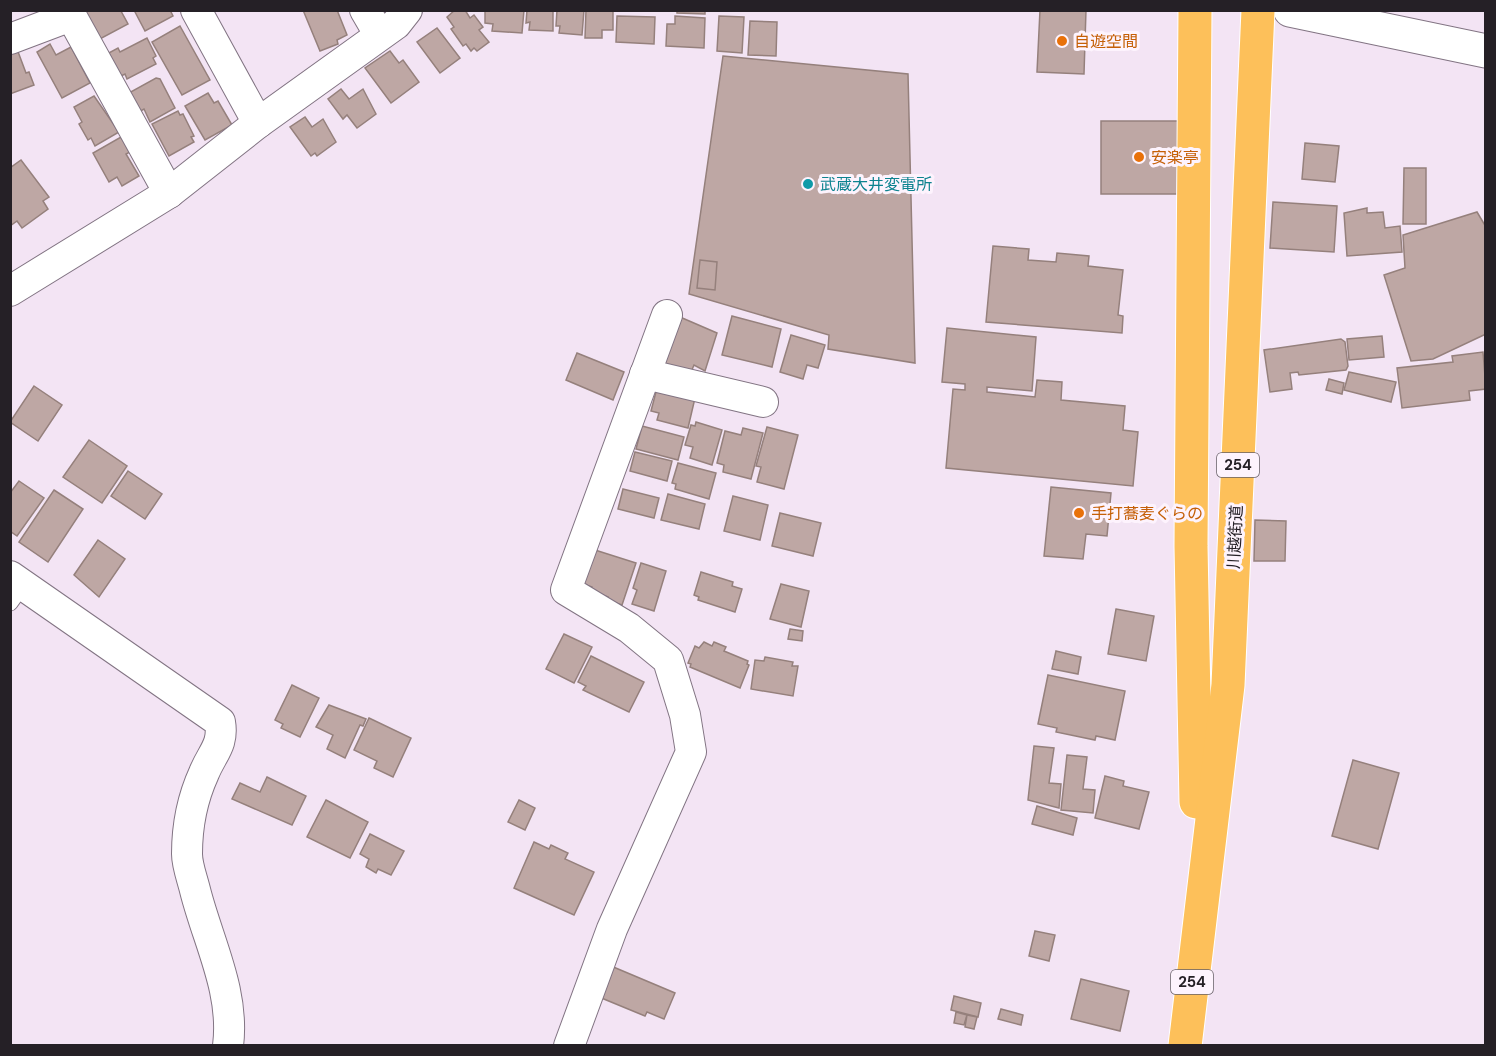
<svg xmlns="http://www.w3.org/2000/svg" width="1496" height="1056" font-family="'DM Sans','Noto Sans JP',sans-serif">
<rect width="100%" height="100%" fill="#f3e4f4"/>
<g fill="#bea7a4" stroke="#95807c" stroke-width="1.5">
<polygon points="85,10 123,10 121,11 128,24 98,40"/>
<polygon points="134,10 170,10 173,16 145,31"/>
<polygon points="303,10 337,10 347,35 337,40 338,44 320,51"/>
<polygon points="455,10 465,10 470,18 474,15 483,27 479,30 489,42 477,51 474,48 471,51 466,44 463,46 451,29 454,27 447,17"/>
<polygon points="485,10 524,10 522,33 492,31 493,24 485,23"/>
<polygon points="527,10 553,10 553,31 529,30 530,22 526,23"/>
<polygon points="557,10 584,10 582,35 559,33 560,26 556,26"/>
<polygon points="586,10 613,10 613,30 602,30 602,38 585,38"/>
<polygon points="677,10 705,10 705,14 677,13"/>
<polygon points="1040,10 1086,10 1084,74 1037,72"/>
<polygon points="617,16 655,17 654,44 616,42"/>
<polygon points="675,16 705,18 704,48 666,46 667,24 675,24"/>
<polygon points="719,16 744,17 742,53 717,51"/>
<polygon points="750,21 777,22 776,56 748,55"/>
<polygon points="180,26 210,80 182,95 152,42"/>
<polygon points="437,28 460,58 440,73 417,42"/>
<polygon points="147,38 156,56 153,58 156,64 127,79 125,74 117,78 105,55 118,48 120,52"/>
<polygon points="50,44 56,55 71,47 90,83 62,98 37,52"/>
<polygon points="17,49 26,73 29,72 34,85 10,94 10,52"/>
<polygon points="390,51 399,63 403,60 419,82 391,103 365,68"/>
<polygon points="723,56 908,74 915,363 828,349 829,335 689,294"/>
<polygon points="156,78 160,79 175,108 150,122 144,109 137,113 127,94"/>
<polygon points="341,89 349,99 363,89 376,114 357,128 347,115 343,119 328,99"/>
<polygon points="208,93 214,103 218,101 232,125 205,140 185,106"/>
<polygon points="94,96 119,132 95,146 91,138 88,140 79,124 82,122 74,107"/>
<polygon points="178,111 180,115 183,114 194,136 191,137 194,142 169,156 152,124"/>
<polygon points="305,117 312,127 323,119 336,142 317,156 315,153 311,156 290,127"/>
<rect x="1101" y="121" width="77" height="73"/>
<polygon points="121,137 130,152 126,154 139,176 122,186 117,177 109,182 93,153"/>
<polygon points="1305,143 1339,146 1335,182 1302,179"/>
<polygon points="21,160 49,197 43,201 48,209 22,228 17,221 10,226 10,168"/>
<polygon points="1404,168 1426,168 1426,224 1403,224"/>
<polygon points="1273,202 1337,206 1334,252 1270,248"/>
<polygon points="1367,208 1367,213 1383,212 1385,228 1400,226 1402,252 1347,256 1344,213"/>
<polygon points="1477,212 1486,227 1486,334 1433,359 1411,361 1384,275 1405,268 1403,235"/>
<polygon points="993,246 1029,249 1028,260 1056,262 1057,253 1089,256 1088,266 1123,270 1118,315 1123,316 1122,333 986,322"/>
<polygon points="700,260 717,262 715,290 697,288"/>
<polygon points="732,316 781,329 772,367 722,355"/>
<polygon points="680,317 717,333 705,371 694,365 691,372 664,363"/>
<polygon points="947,328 1036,337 1032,391 987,387 987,392 1035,397 1037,380 1062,382 1061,400 1125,406 1123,430 1138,432 1133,486 946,468 953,389 965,390 965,384 942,382"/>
<polygon points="791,335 825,345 818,368 807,365 803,379 780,372"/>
<polygon points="1382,336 1384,357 1349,360 1347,339"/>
<polygon points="1341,339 1345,342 1348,366 1346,370 1299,375 1298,372 1290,373 1292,389 1270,392 1264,350"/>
<polygon points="1483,352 1486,389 1469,391 1470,400 1402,408 1397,368 1453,362 1452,356"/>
<polygon points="577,353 624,372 613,400 566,380"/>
<polygon points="1349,372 1396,382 1391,402 1344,390"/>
<polygon points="1329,379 1344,383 1342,394 1326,390"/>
<polygon points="34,386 62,405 38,441 10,422"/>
<polygon points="657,388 695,398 688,428 657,420 659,413 651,411"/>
<polygon points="696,422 722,430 712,465 690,458 693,447 685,445 691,425 695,426"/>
<polygon points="642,426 684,437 678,460 636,449"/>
<polygon points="767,427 798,435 784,489 757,482 761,467 756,466"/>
<polygon points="743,428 763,433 751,479 723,472 724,465 717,463 725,431 741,435"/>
<polygon points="89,440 127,466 102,503 63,477"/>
<polygon points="635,452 672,461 667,481 630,471"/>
<polygon points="678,463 716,473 709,499 675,489 676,484 672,483"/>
<polygon points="128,471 162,494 145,519 111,496"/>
<polygon points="19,481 44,498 17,536 10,531 10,493"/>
<polygon points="1051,487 1111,493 1107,536 1086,534 1083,559 1044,556"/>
<polygon points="623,489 659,498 654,518 618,509"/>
<polygon points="54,490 83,509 48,562 19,542"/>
<polygon points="668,494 705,504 699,529 661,520"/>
<polygon points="733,496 768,505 760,540 724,531"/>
<polygon points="780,513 821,523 813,556 772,546"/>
<polygon points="1255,520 1286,521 1285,561 1254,561"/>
<polygon points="98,540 125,559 99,597 74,575"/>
<polygon points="595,550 636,563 622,605 607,600 608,597 591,591 592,587 583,584"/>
<polygon points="641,563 666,571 654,611 632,604 637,590 633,588"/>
<polygon points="701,572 733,582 732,586 742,589 735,612 698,600 699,597 694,595"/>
<polygon points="781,584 809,591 801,627 770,619"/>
<polygon points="1116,609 1154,616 1146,661 1108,654"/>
<polygon points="790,629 803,631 802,641 788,639"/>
<polygon points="564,634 592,647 574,683 546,669"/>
<polygon points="704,642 712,646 714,642 726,647 724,651 748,661 747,664 749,665 740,688 690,667 691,664 688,663 695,646 699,648"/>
<polygon points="1056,651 1081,657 1078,674 1052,669"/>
<polygon points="591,656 644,682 629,712 583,690 586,686 578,682"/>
<polygon points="765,657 793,662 792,666 798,666 793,696 751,689 755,660 764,661"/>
<polygon points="1048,675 1125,691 1115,740 1096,736 1095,740 1056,732 1057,728 1038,724"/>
<polygon points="292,685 319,698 300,737 281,728 283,724 275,720"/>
<polygon points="329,705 366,719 363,726 360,725 345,758 327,749 333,735 316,727"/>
<polygon points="369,718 411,738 393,777 374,768 377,761 354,750"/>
<polygon points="1034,746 1054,748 1049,783 1061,784 1059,808 1028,800"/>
<polygon points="1067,755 1087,757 1083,789 1095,790 1093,813 1061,810"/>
<polygon points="1353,760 1399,773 1378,849 1332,836"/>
<polygon points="1105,776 1124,781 1123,786 1149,792 1139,829 1095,818"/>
<polygon points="267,777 306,796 292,825 232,799 240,783 260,792"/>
<polygon points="326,800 368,822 350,858 307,837"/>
<polygon points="519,800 535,808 525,830 508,822"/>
<polygon points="1037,806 1077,818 1073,835 1032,824"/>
<polygon points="370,834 404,851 391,875 378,869 376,873 366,867 369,859 360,854"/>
<polygon points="534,842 549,849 551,845 568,853 565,859 594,872 574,915 514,888"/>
<polygon points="1035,931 1055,935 1049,961 1029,956"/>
<polygon points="611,966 675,993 664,1019 647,1012 645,1016 599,997"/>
<polygon points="1081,979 1129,991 1120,1031 1071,1019"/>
<polygon points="954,996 981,1003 978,1017 951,1010"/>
<polygon points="1001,1009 1023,1015 1021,1025 998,1019"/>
<polygon points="956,1012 967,1015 964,1025 954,1023"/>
<polygon points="967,1015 977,1017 974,1029 965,1027"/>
</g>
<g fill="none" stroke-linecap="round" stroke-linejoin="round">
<g stroke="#827483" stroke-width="17">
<polyline id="lane" points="10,603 23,585"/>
</g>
<g stroke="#827483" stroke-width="32">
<g id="street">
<polyline points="68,10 169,193"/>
<polyline points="196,10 258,123"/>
<polyline points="365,10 379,34"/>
<polyline points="10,39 71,16"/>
<polyline points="10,291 169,193 258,123 396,24 407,10"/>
<polyline points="645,374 763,402"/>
<path d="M10,576L220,722C224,745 212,753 204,773C193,797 187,827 187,854C187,865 192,878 195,890C208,942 235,991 228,1046"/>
<polyline points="569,1046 612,929 691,752 685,715 668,660 629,628 566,590 667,315"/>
</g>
</g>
<g stroke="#827483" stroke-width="35">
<polyline id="secondary" points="1290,10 1486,51"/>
</g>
<g stroke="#fff" stroke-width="35">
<g id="highway">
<polyline points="1195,10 1191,546 1196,802"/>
<polyline points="1185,1046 1228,685 1258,10"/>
</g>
</g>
<use href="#lane" stroke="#fff" stroke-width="15"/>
<use href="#street" stroke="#fff" stroke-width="30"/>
<use href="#secondary" stroke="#fff" stroke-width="33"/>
<use href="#highway" stroke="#fdc05a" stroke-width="33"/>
</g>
<g fill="#e8710a" stroke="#fdf3fd" stroke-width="2">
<circle cx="1062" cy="41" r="6"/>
<circle cx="1139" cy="157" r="6"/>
<circle cx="1079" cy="513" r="6"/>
</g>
<circle fill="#0f9aa8" stroke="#fdf3fd" stroke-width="2" cx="808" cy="184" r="6"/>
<g text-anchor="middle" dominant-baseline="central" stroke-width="6" stroke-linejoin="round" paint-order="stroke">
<g fill="#fdf3fd" stroke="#665f66" stroke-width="1.5">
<rect x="1217" y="453" width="42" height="24" rx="4.5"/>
<rect x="1171" y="970" width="42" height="24" rx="4.5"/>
</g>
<g font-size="15" font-weight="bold" fill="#252026">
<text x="1238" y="465">254</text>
<text x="1192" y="982">254</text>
</g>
<g font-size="16" fill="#c56008" stroke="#fdf3fd" text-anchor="start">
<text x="1074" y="41">自遊空間</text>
<text x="1151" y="157">安楽亭</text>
<text x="1091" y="513">手打蕎麦ぐらの</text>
</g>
<g font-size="16" fill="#0d838f" stroke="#fdf3fd" text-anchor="start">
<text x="820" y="184">武蔵大井変電所</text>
</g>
<g font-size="16" fill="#252026" stroke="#fdf3fd">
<text transform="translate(1235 537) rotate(-87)">川越街道</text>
</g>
</g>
<rect width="1496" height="1056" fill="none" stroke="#252026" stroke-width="24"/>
</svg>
